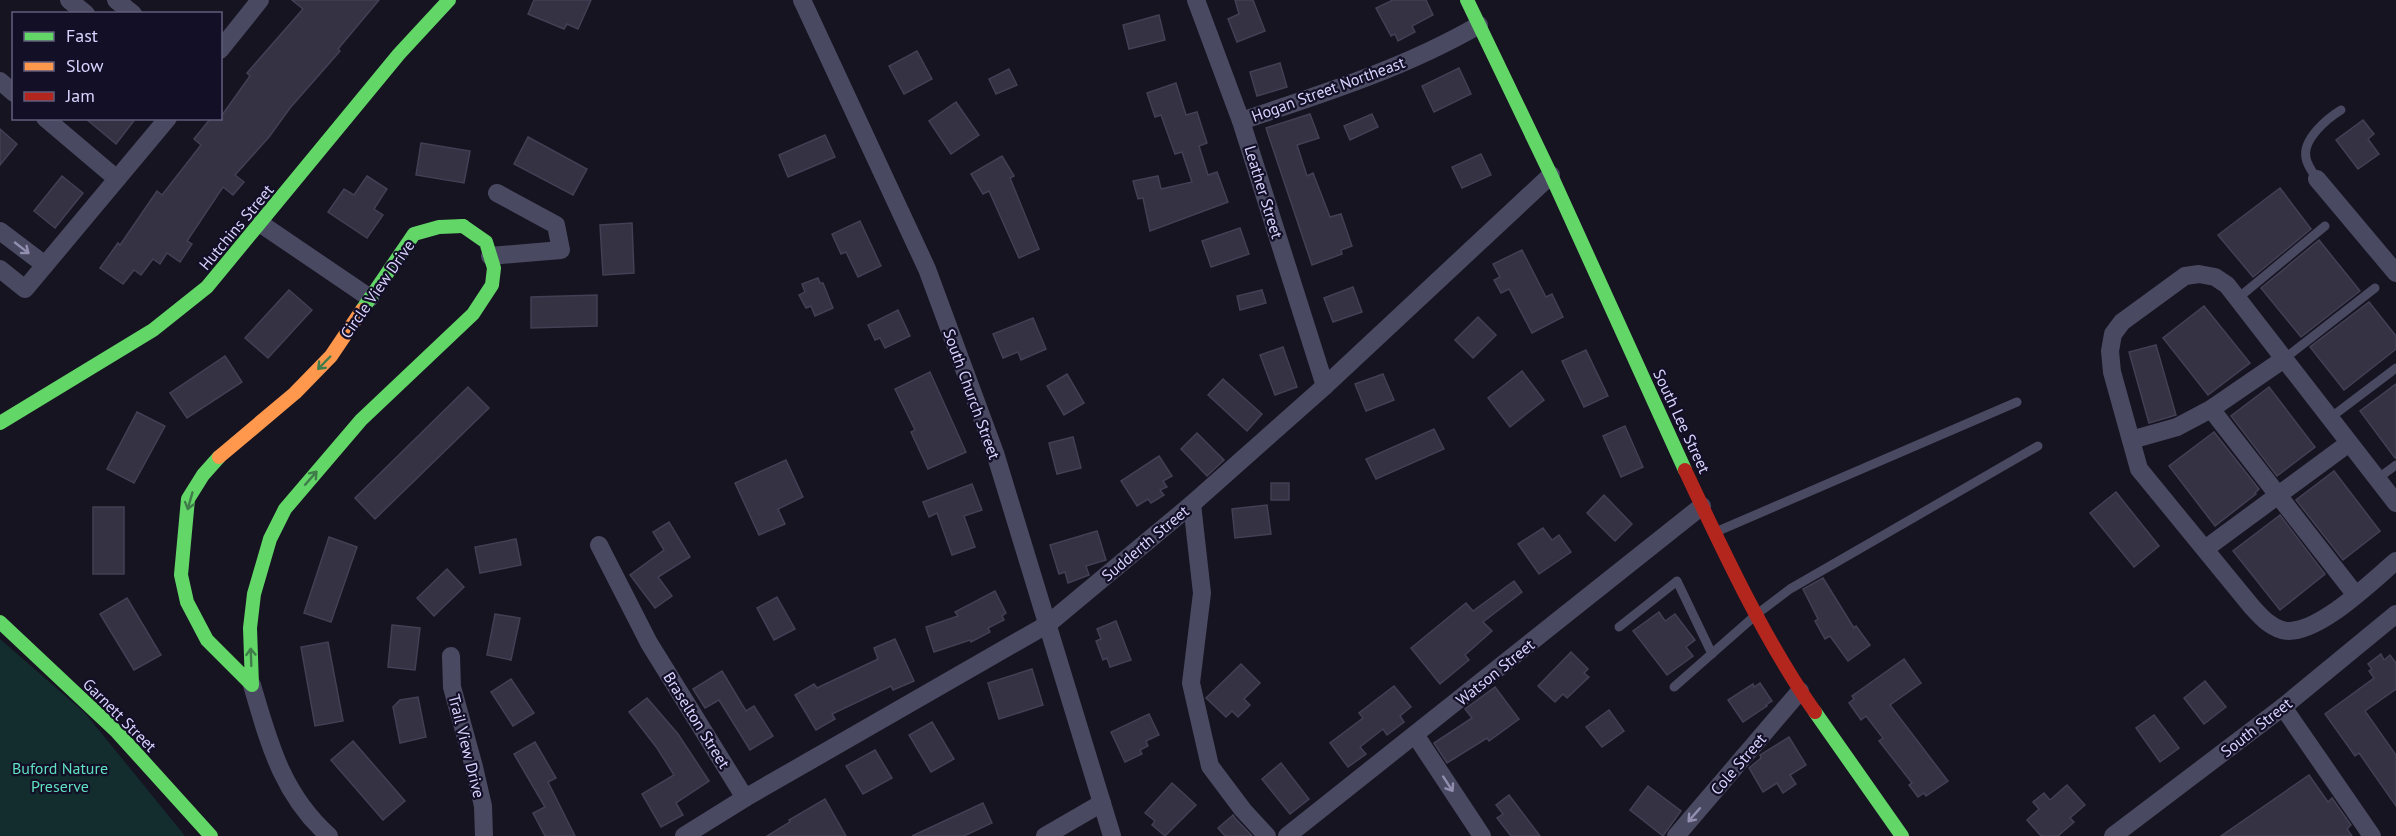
<svg xmlns="http://www.w3.org/2000/svg" width="2396" height="836" font-family="'PT Sans',sans-serif">
<rect width="100%" height="100%" fill="#161421"/>
<polygon fill="#132c2d" points="0,639 85,713 185,836 0,836"/>
<g fill="#343243" stroke="#433f54" stroke-width="1.5">
<polygon points="292,0 379,0 338,49 340,51 290,108 269,137 235,175 244,182 233,195 223,187 187,241 192,244 180,262 167,253 160,264 153,259 141,275 134,270 123,284 100,268 118,243 120,245 157,191 162,195 201,145 194,139 211,118 220,118 250,76 247,73 303,9"/>
<polygon points="534,0 591,0 578,29 567,24 564,29 528,14"/>
<polygon points="1235,0 1253,0 1265,31 1237,42 1228,19 1239,14"/>
<polygon points="1393,0 1426,0 1433,15 1412,26 1415,32 1398,41 1395,34 1391,36 1376,8"/>
<polygon points="1159,15 1165,40 1129,49 1123,25"/>
<polygon points="917,51 932,79 904,94 889,66"/>
<polygon points="1280,63 1287,87 1257,96 1250,72"/>
<polygon points="1459,68 1471,94 1434,112 1422,86"/>
<polygon points="1009,69 1017,85 996,94 989,79"/>
<polygon points="1176,83 1186,115 1197,112 1207,143 1199,146 1208,175 1217,172 1228,202 1150,231 1143,198 1138,199 1133,181 1158,176 1161,189 1192,182 1182,152 1175,154 1161,115 1155,117 1147,93"/>
<polygon points="956,102 979,135 951,154 929,121"/>
<polygon points="1310,114 1319,138 1297,145 1307,176 1313,173 1330,217 1341,214 1352,246 1341,250 1342,254 1312,265 1266,128"/>
<polygon points="1372,114 1378,127 1350,140 1344,126"/>
<polygon points="85,118 136,118 116,144"/>
<polygon points="2363,120 2374,134 2368,139 2379,154 2358,169 2336,140"/>
<polygon points="0,129 17,144 0,165"/>
<polygon points="825,135 835,157 788,177 779,155"/>
<polygon points="528,137 587,169 573,195 514,164"/>
<polygon points="421,143 470,151 464,183 416,175"/>
<polygon points="1481,154 1491,175 1462,188 1452,167"/>
<polygon points="1002,156 1014,176 1010,178 1039,249 1019,258 989,191 983,194 971,174"/>
<polygon points="62,176 83,193 55,228 34,211"/>
<polygon points="367,176 387,189 374,209 383,215 367,238 328,212 344,189 354,195"/>
<polygon points="2280,188 2311,229 2253,277 2218,235"/>
<polygon points="860,221 881,266 858,277 846,252 841,254 832,234"/>
<polygon points="632,223 634,273 603,275 600,225"/>
<polygon points="1240,228 1249,254 1211,267 1202,241"/>
<polygon points="2319,240 2360,291 2301,337 2261,288"/>
<polygon points="1522,250 1546,297 1552,294 1563,317 1532,333 1509,289 1501,293 1494,280 1500,277 1493,264"/>
<polygon points="818,278 820,283 823,283 833,308 815,316 811,306 806,308 799,295 805,292 802,284"/>
<polygon points="1353,287 1362,312 1333,322 1324,298"/>
<polygon points="289,290 312,310 268,358 245,338"/>
<polygon points="1262,290 1266,303 1240,310 1237,296"/>
<polygon points="597,295 597,326 531,328 531,297"/>
<polygon points="2369,302 2396,336 2396,349 2344,390 2310,347"/>
<polygon points="2204,306 2250,363 2208,395 2163,338"/>
<polygon points="898,310 910,336 885,348 880,338 875,340 868,325"/>
<polygon points="1478,317 1496,335 1473,358 1455,340"/>
<polygon points="1033,318 1046,349 1021,360 1018,352 1003,358 993,334"/>
<polygon points="2156,345 2176,415 2149,423 2129,352"/>
<polygon points="1283,347 1297,387 1275,395 1260,355"/>
<polygon points="1586,350 1608,396 1584,407 1562,361"/>
<polygon points="225,356 242,382 187,418 170,393"/>
<polygon points="1522,371 1544,400 1510,427 1488,398"/>
<polygon points="930,372 966,452 928,469 911,432 915,430 895,389"/>
<polygon points="1067,374 1084,403 1064,415 1047,386"/>
<polygon points="1383,374 1394,400 1366,411 1355,384"/>
<polygon points="1223,379 1262,414 1247,431 1208,395"/>
<polygon points="2396,384 2396,458 2395,458 2360,411"/>
<polygon points="468,387 489,408 375,519 355,498"/>
<polygon points="2269,387 2315,447 2277,476 2231,416"/>
<polygon points="137,412 165,426 134,483 107,469"/>
<polygon points="1625,426 1643,467 1621,477 1603,436"/>
<polygon points="1434,429 1444,449 1376,479 1366,459"/>
<polygon points="2214,432 2259,489 2255,493 2256,494 2215,526 2169,466"/>
<polygon points="1197,433 1224,460 1207,476 1181,449"/>
<polygon points="1073,437 1081,468 1057,474 1049,443"/>
<polygon points="1159,456 1172,476 1163,481 1167,487 1160,490 1164,495 1151,503 1148,499 1137,506 1121,481"/>
<polygon points="786,460 803,497 778,509 785,524 759,535 735,483"/>
<polygon points="2334,471 2380,531 2343,560 2296,500"/>
<rect x="1271" y="483" width="18" height="17"/>
<polygon points="972,484 982,510 964,516 975,547 952,555 937,513 929,517 923,502"/>
<polygon points="2116,492 2159,546 2134,567 2090,513"/>
<polygon points="1604,495 1632,524 1615,541 1587,513"/>
<polygon points="1267,505 1271,534 1235,538 1232,509"/>
<rect x="93" y="507" width="31" height="67"/>
<polygon points="2280,515 2325,574 2280,610 2233,551"/>
<polygon points="669,522 690,557 658,577 672,596 655,608 630,575 664,550 653,532"/>
<polygon points="1543,528 1552,540 1559,535 1571,552 1539,574 1518,544"/>
<polygon points="1097,531 1106,560 1086,566 1089,575 1068,583 1065,572 1059,574 1050,545"/>
<polygon points="329,537 357,547 331,622 304,613"/>
<polygon points="516,539 521,565 480,573 475,547"/>
<polygon points="447,569 464,587 434,616 417,598"/>
<polygon points="1823,578 1854,628 1856,626 1870,645 1848,661 1830,636 1825,639 1815,621 1818,619 1803,589"/>
<polygon points="1514,581 1522,592 1483,622 1492,631 1465,655 1469,660 1440,684 1411,648 1466,603 1473,611"/>
<polygon points="995,591 1006,613 1002,616 1004,620 988,628 990,632 971,642 970,640 934,652 926,627 958,616 955,612"/>
<polygon points="777,597 795,629 774,640 757,608"/>
<polygon points="127,598 161,655 134,670 100,614"/>
<polygon points="1659,612 1665,621 1675,614 1695,640 1686,647 1693,656 1667,675 1633,631"/>
<polygon points="495,614 520,618 511,660 487,655"/>
<polygon points="1116,621 1131,660 1110,667 1107,658 1103,660 1096,641 1101,639 1097,629"/>
<polygon points="392,625 420,628 415,670 388,667"/>
<polygon points="895,639 914,681 893,690 891,686 832,714 835,719 816,730 795,695 814,684 817,688 878,659 874,648"/>
<polygon points="328,642 343,721 315,726 301,647"/>
<polygon points="1571,652 1588,669 1584,673 1589,677 1567,698 1563,694 1555,702 1538,686"/>
<polygon points="2381,654 2384,660 2390,655 2396,663 2396,689 2365,711 2396,755 2396,806 2359,753 2355,756 2325,714 2374,678 2369,671 2372,669 2368,664"/>
<polygon points="1904,659 1921,683 1890,705 1948,781 1926,796 1924,793 1918,797 1909,785 1912,783 1879,741 1883,738 1866,716 1861,720 1849,703 1854,699 1852,696"/>
<polygon points="1241,664 1260,683 1244,699 1250,705 1238,717 1232,711 1226,717 1206,698"/>
<polygon points="1032,669 1043,705 999,719 988,683"/>
<polygon points="722,671 746,711 754,706 773,736 750,750 719,700 705,708 693,689"/>
<polygon points="511,679 534,713 513,726 491,692"/>
<polygon points="2205,681 2226,707 2204,724 2184,698"/>
<polygon points="1760,683 1772,701 1766,705 1767,706 1743,722 1728,700 1753,684 1754,687"/>
<polygon points="1394,686 1411,707 1400,716 1404,722 1387,735 1383,729 1360,747 1366,754 1348,767 1330,743 1363,718 1359,713"/>
<polygon points="1495,687 1519,719 1489,741 1487,738 1447,763 1434,743 1472,718 1465,709"/>
<polygon points="418,697 426,737 400,743 393,707 400,700"/>
<polygon points="647,698 678,734 709,781 676,803 683,815 661,827 642,794 674,775 657,748 629,712"/>
<polygon points="1609,710 1624,731 1602,747 1586,727"/>
<polygon points="1149,714 1159,735 1146,741 1148,746 1140,750 1142,754 1125,762 1111,732"/>
<polygon points="2154,715 2179,748 2160,762 2136,728"/>
<polygon points="932,722 954,759 931,772 909,735"/>
<polygon points="1789,737 1806,765 1790,775 1796,784 1783,793 1777,783 1763,792 1749,768 1761,758 1760,755"/>
<polygon points="353,741 405,801 383,820 331,760"/>
<polygon points="535,742 556,778 548,782 575,836 545,836 533,813 545,807 514,754"/>
<polygon points="875,750 892,778 863,794 846,766"/>
<polygon points="1281,763 1309,799 1290,814 1262,779"/>
<polygon points="2309,775 2328,802 2332,798 2351,825 2347,829 2352,836 2221,836"/>
<polygon points="1172,783 1196,805 1165,836 1152,825 1155,821 1145,813"/>
<polygon points="2067,785 2085,805 2070,818 2074,822 2058,836 2041,836 2027,820 2039,809 2033,802 2044,793 2050,800"/>
<polygon points="1648,786 1681,811 1663,836 1630,810"/>
<polygon points="1509,795 1540,836 1511,836 1497,818 1503,814 1496,805"/>
<polygon points="825,799 846,836 767,836 790,822 789,820"/>
<polygon points="983,803 992,823 964,836 912,836"/>
<polygon points="1233,815 1235,818 1252,836 1225,836 1218,828"/>
</g>
<g fill="none" stroke-linecap="round" stroke-linejoin="round">
<g stroke="#4a4962" stroke-width="9">
<path d="M2317,179C2313,173 2307,165 2306,158C2302,139 2328,118 2341,110"/>
<polyline points="2237,299 2325,226"/>
<polyline points="2284,359 2375,288"/>
<polyline points="2330,418 2396,368"/>
<polyline points="2377,479 2396,465"/>
<polyline points="1718,531 2017,402"/>
<polyline points="1619,627 1677,581 1712,654"/>
<polyline points="1674,687 1757,614 1790,589 2038,446"/>
</g>
<g stroke="#4a4962" stroke-width="18">
<polyline points="69,0 86,14"/>
<polyline points="116,0 133,14"/>
<polyline points="802,0 927,269 995,453 1112,836"/>
<polyline points="1196,0 1241,121 1325,386"/>
<polyline points="220,50 260,0"/>
<polyline points="0,81 14,93"/>
<polyline points="45,118 117,179"/>
<path d="M1241,121C1322,94 1405,68 1479,25"/>
<polyline points="2317,179 2396,273"/>
<polyline points="261,224 370,298"/>
<polyline points="0,231 45,265"/>
<polyline points="490,256 561,250 556,225 497,193"/>
<polyline points="0,269 25,289 168,118"/>
<polyline points="2211,409 2355,594"/>
<polyline points="2131,440 2177,427 2211,409 2284,359"/>
<path d="M2396,503L2227,285L2215,277L2199,274L2185,276L2122,322L2113,334L2110,351L2112,372L2139,469L2252,607C2261,617 2269,626 2282,630C2314,639 2372,581 2396,561"/>
<polyline points="1192,504 1202,593 1191,683 1210,766 1243,810 1267,836"/>
<polyline points="599,545 649,643 745,798"/>
<polyline points="2205,549 2349,443"/>
<polyline points="451,656 452,687 474,767 483,806 484,836"/>
<path d="M252,685C269,743 282,794 329,836"/>
<polyline points="2283,707 2372,836"/>
<polyline points="1416,736 1482,836"/>
<polyline points="684,836 745,798 1048,624 1192,504 1325,386 1551,175"/>
<polyline points="1045,836 1102,803"/>
<polyline points="1287,836 1702,506"/>
<polyline points="1676,836 1800,691"/>
<polyline points="2113,836 2283,707 2396,614"/>
</g>
<g stroke="#63d668" stroke-width="14">
<polyline points="1467,0 1551,175 1685,470"/>
<polyline points="362,310 414,234 439,227 463,226"/>
<polyline points="0,423 153,330 207,287 399,54 449,0"/>
<polyline points="219,457 203,475 188,499 181,575 187,602 207,640 252,685 250,628 254,594 270,539 285,509 361,420 473,314 492,285 494,268 486,242 463,226"/>
<polyline points="0,622 117,732 211,836"/>
<polyline points="1815,712 1902,836"/>
</g>
<polyline stroke="#ff974d" stroke-width="14" points="219,457 295,393 331,356 362,310"/>
<path stroke="#b3261e" stroke-width="14" d="M1685,470C1722,549 1765,641 1815,712"/>
</g>
<defs><path id="oneway-shaft" d="M-6 0H5M1.5-3L5.5 0L1.5 3" fill="none" stroke-width="1.6" stroke-linecap="round" stroke-linejoin="round" transform="scale(1.5)"/></defs>
<g stroke="#928eb0">
<use href="#oneway-shaft" transform="translate(22 248) rotate(38)"/>
<use href="#oneway-shaft" transform="translate(1448 784) rotate(57)"/>
<use href="#oneway-shaft" transform="translate(1694 815) rotate(131)"/>
</g>
<g stroke="#3f7c4a">
<use href="#oneway-shaft" transform="translate(324 363) rotate(134)"/>
<use href="#oneway-shaft" transform="translate(311 478) rotate(-49)"/>
<use href="#oneway-shaft" transform="translate(190 501) rotate(106)"/>
<use href="#oneway-shaft" transform="translate(251 657) rotate(-92)"/>
</g>
<g text-anchor="middle" dominant-baseline="central" stroke-width="4.5" stroke-linejoin="round" paint-order="stroke">
<g font-size="16" fill="#d9d4ff" stroke="#130f26">
<text transform="translate(1328 89) rotate(-20)">Hogan Street Northeast</text>
<text transform="translate(1264 192) rotate(73)">Leather Street</text>
<text transform="translate(236 227) rotate(-50)">Hutchins Street</text>
<text transform="translate(377 289) rotate(-55)">Circle View Drive</text>
<text transform="translate(972 394) rotate(70)">South Church Street</text>
<text transform="translate(1682 421) rotate(65)">South Lee Street</text>
<text transform="translate(1145 543) rotate(-40)">Sudderth Street</text>
<text transform="translate(1495 672) rotate(-39)">Watson Street</text>
<text transform="translate(120 715) rotate(45)">Garnett Street</text>
<text transform="translate(697 720) rotate(58)">Braselton Street</text>
<text transform="translate(2256 727) rotate(-38)">South Street</text>
<text transform="translate(467 746) rotate(76)">Trail View Drive</text>
<text transform="translate(1738 764) rotate(-49)">Cole Street</text>
</g>
<g font-size="16" fill="#5fe0c0" stroke="#130f26">
<text x="60" y="768">Buford Nature<tspan x="60" dy="18">Preserve</tspan></text>
</g>
</g>
<rect x="12" y="12" width="210" height="108" fill="#130f26" stroke="#625e7d" stroke-width="1.5"/>
<rect x="24" y="32" width="30" height="9" fill="#63d668" stroke="#625e7d" stroke-width="1.5"/>
<text x="66" y="42" font-size="18" fill="#d9d4ff">Fast</text>
<rect x="24" y="62" width="30" height="9" fill="#ff974d" stroke="#625e7d" stroke-width="1.5"/>
<text x="66" y="72" font-size="18" fill="#d9d4ff">Slow</text>
<rect x="24" y="92" width="30" height="9" fill="#b3261e" stroke="#625e7d" stroke-width="1.5"/>
<text x="66" y="102" font-size="18" fill="#d9d4ff">Jam</text>
</svg>
